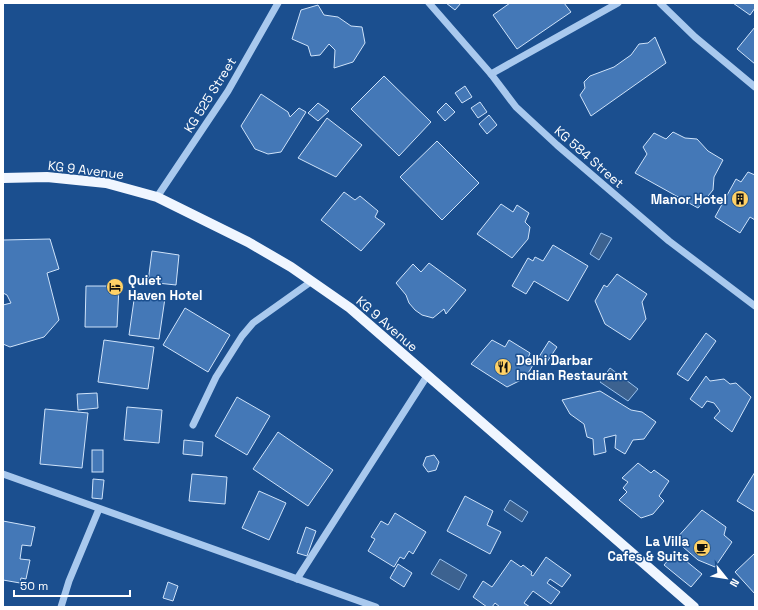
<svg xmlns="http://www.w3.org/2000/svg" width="758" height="610" font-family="'Space Grotesk',sans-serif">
<rect width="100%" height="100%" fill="#1b4f8f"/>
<g fill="#3c6290" stroke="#9cc4f0">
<polygon points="601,233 612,238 599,260 590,254"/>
<polygon points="610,368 638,389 628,401 600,382"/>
<polygon points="510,500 528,512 522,522 504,510"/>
<polygon points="440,559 467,575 459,590 431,574"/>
</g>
<g fill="#4478b7" stroke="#cfe3fa">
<polygon points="446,3 461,3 455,10"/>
<polygon points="510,3 564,3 571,12 517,49 493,15"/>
<polygon points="733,3 755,3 755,8 750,15"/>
<polygon points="318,5 324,15 338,17 351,26 362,27 365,43 353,62 334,68 335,50 329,44 320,55 311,56 308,46 292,39 301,10"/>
<polygon points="755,27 755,64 737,49"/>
<polygon points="655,37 666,63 591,116 580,95 585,88 584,82 590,76 614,67 631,55 639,44 648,43"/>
<polygon points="384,76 431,122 399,156 351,109"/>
<polygon points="465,86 472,97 462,103 455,93"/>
<polygon points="261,94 288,112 290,117 299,108 306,112 281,152 268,154 255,149 241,126"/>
<polygon points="480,102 487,112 478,118 471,108"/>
<polygon points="318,103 329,111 318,121 308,113"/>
<polygon points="446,103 455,112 445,121 437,112"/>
<polygon points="489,115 497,125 487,134 479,124"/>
<polygon points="327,118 362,145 336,177 298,158"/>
<polygon points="673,132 685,138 697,139 708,151 723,160 714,177 713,190 698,208 635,173 647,154 643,147 654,133 666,139"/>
<polygon points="437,141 479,183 442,220 400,177"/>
<polygon points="748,172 755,175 755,220 750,217 740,233 715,217 736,179 741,182"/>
<polygon points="344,192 355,200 360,196 378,211 375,217 385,224 361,251 321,220"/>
<polygon points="501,204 513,212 517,205 529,213 525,222 530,227 528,239 512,258 477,234"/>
<polygon points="50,239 59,269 47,273 59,320 44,337 10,347 3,344 3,305 11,303 7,295 3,293 3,240"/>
<polygon points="553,245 588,266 568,301 534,281 526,294 512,286 528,258 533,261 535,257 543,261"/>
<polygon points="152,251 179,255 176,285 148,282"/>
<polygon points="429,263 466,290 446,314 444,309 433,318 422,315 415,310 409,303 406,295 396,283 413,264 421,272"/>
<polygon points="617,274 647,294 642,302 646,319 630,340 605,324 595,301 604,285 607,287"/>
<polygon points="86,286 119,286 117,327 85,327"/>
<polygon points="135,293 165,298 159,339 129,335"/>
<polygon points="185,308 230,335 208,372 163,345"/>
<polygon points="706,333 716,341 688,381 677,374"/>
<polygon points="104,340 154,347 148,389 98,382"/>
<polygon points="492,340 505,347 509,340 530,353 528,358 535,362 525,378 507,387 471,364"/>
<polygon points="549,341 557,347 545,365 537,360"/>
<polygon points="706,376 710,381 724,379 730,384 736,383 751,397 732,432 714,418 720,411 714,403 707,401 702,408 690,399"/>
<polygon points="600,391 631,410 642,412 656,422 644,439 633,440 625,454 615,448 616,435 604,438 606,452 594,455 593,439 587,437 584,424 570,414 562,400"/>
<polygon points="97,393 98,408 78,410 77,394"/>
<polygon points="237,397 270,416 247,455 215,436"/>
<polygon points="127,407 162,410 159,443 124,440"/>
<polygon points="45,409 88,413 82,468 40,464"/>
<polygon points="278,432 333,470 308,506 253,469"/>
<polygon points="184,440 203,442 202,456 183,454"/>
<rect x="92" y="450" width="11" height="22"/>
<polygon points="434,455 439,462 436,470 428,472 423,465 426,457"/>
<polygon points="638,463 651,473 654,470 669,481 659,496 664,501 653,514 641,518 619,500 627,492 623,488 628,482 622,478"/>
<polygon points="755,472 755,512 737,501"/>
<polygon points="192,474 227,477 225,504 189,501"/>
<polygon points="93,479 104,480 102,499 92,498"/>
<polygon points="259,491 286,503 269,540 242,528"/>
<polygon points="465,496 493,511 487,525 501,532 490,554 447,531"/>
<polygon points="702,510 726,527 724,535 732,542 715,567 698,560 675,540"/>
<polygon points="395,513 426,532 413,554 409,551 404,559 400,557 394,567 368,551 375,539 371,537 381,521 388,525"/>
<polygon points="3,521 35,527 31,546 22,545 20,559 30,560 26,579 21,578 20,583 3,580"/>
<polygon points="306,527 316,531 307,556 297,553"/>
<polygon points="675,552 702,574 691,587 664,565"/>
<polygon points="755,553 755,594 735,572"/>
<polygon points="546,557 571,575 562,587 550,579 547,583 560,592 551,604 533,591 524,603 530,607 500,607 495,603 492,607 487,607 473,597 483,581 492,587 511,560 521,567 523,565 532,572 531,575 533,576"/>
<polygon points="398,564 412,573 404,587 390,578"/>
<polygon points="168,582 178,586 173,601 163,598"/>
</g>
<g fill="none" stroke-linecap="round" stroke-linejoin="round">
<g stroke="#a9c9ee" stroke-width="7">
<polyline points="429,3 491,74 516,107 557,145 669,241 755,306"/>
<polyline points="660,3 695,37 755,87"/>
<polyline points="491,74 618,3"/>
<polyline points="157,197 228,91 278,3"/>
<polyline points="193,425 216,377 242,336 253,323 312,281"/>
<polyline points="3,474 376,607"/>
<polyline points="297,579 427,376"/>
<polyline points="61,607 69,581 99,509"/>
</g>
<polyline stroke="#f0f6ff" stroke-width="10" points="3,178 47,177 106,183 157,197 248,242 291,267 350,308 694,607"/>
</g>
<defs>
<g id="building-disc" transform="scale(0.9)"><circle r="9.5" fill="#ffd166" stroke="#1b4f8f"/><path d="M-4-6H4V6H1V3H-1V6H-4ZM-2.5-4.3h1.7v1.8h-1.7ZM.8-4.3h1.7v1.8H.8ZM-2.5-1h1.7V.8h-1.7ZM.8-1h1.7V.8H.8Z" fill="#111"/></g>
<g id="hotel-disc" transform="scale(0.9)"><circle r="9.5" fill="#ffd166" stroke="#1b4f8f"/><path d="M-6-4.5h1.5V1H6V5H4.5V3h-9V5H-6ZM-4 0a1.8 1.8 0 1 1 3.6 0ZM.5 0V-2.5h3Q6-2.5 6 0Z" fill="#111"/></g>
<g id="restaurant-disc" transform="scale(0.9)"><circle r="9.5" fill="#ffd166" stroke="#1b4f8f"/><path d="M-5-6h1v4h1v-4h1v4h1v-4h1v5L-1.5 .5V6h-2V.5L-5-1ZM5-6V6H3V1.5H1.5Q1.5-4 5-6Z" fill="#111"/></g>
<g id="cafe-disc" transform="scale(0.9)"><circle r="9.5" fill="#ffd166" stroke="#1b4f8f"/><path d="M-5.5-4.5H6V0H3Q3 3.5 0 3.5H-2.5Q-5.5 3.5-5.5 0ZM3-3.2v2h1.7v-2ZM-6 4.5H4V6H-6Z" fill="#111"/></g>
</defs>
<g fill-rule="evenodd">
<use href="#building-disc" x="740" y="199"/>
<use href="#hotel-disc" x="115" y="287"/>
<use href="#restaurant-disc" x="503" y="367"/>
<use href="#cafe-disc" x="702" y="548"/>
</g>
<g text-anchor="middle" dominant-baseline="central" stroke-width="3" stroke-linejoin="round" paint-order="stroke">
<g font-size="13" fill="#fff" stroke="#1b4f8f">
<text transform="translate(210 95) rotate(-58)">KG 525 Street</text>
<text transform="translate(589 157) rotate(41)">KG 584 Street</text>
<text transform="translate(86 170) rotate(7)">KG 9 Avenue</text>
<text transform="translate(387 324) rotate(41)">KG 9 Avenue</text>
</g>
<g font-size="13" font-weight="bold" fill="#fff" stroke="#1b4f8f" text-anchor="end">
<text x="727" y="199">Manor Hotel</text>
<text x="128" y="280" text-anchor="start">Quiet<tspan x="128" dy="15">Haven Hotel</tspan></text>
<text x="516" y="360" text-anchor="start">Delhi Darbar<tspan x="516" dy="15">Indian Restaurant</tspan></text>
<text x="689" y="541">La Villa<tspan x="689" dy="15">Cafes &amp; Suits</tspan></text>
</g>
</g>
<rect width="758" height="610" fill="none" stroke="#ffffff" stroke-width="8"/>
<g transform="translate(726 578) rotate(120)" stroke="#1b4f8f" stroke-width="3" paint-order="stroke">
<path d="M0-3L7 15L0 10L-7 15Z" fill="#ffffff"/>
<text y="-6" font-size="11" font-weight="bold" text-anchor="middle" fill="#ffffff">N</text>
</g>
<path d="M14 590v6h116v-6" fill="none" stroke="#ffffff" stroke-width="2"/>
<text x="20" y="590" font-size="12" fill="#ffffff" stroke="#1b4f8f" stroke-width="3" paint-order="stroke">50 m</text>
</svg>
